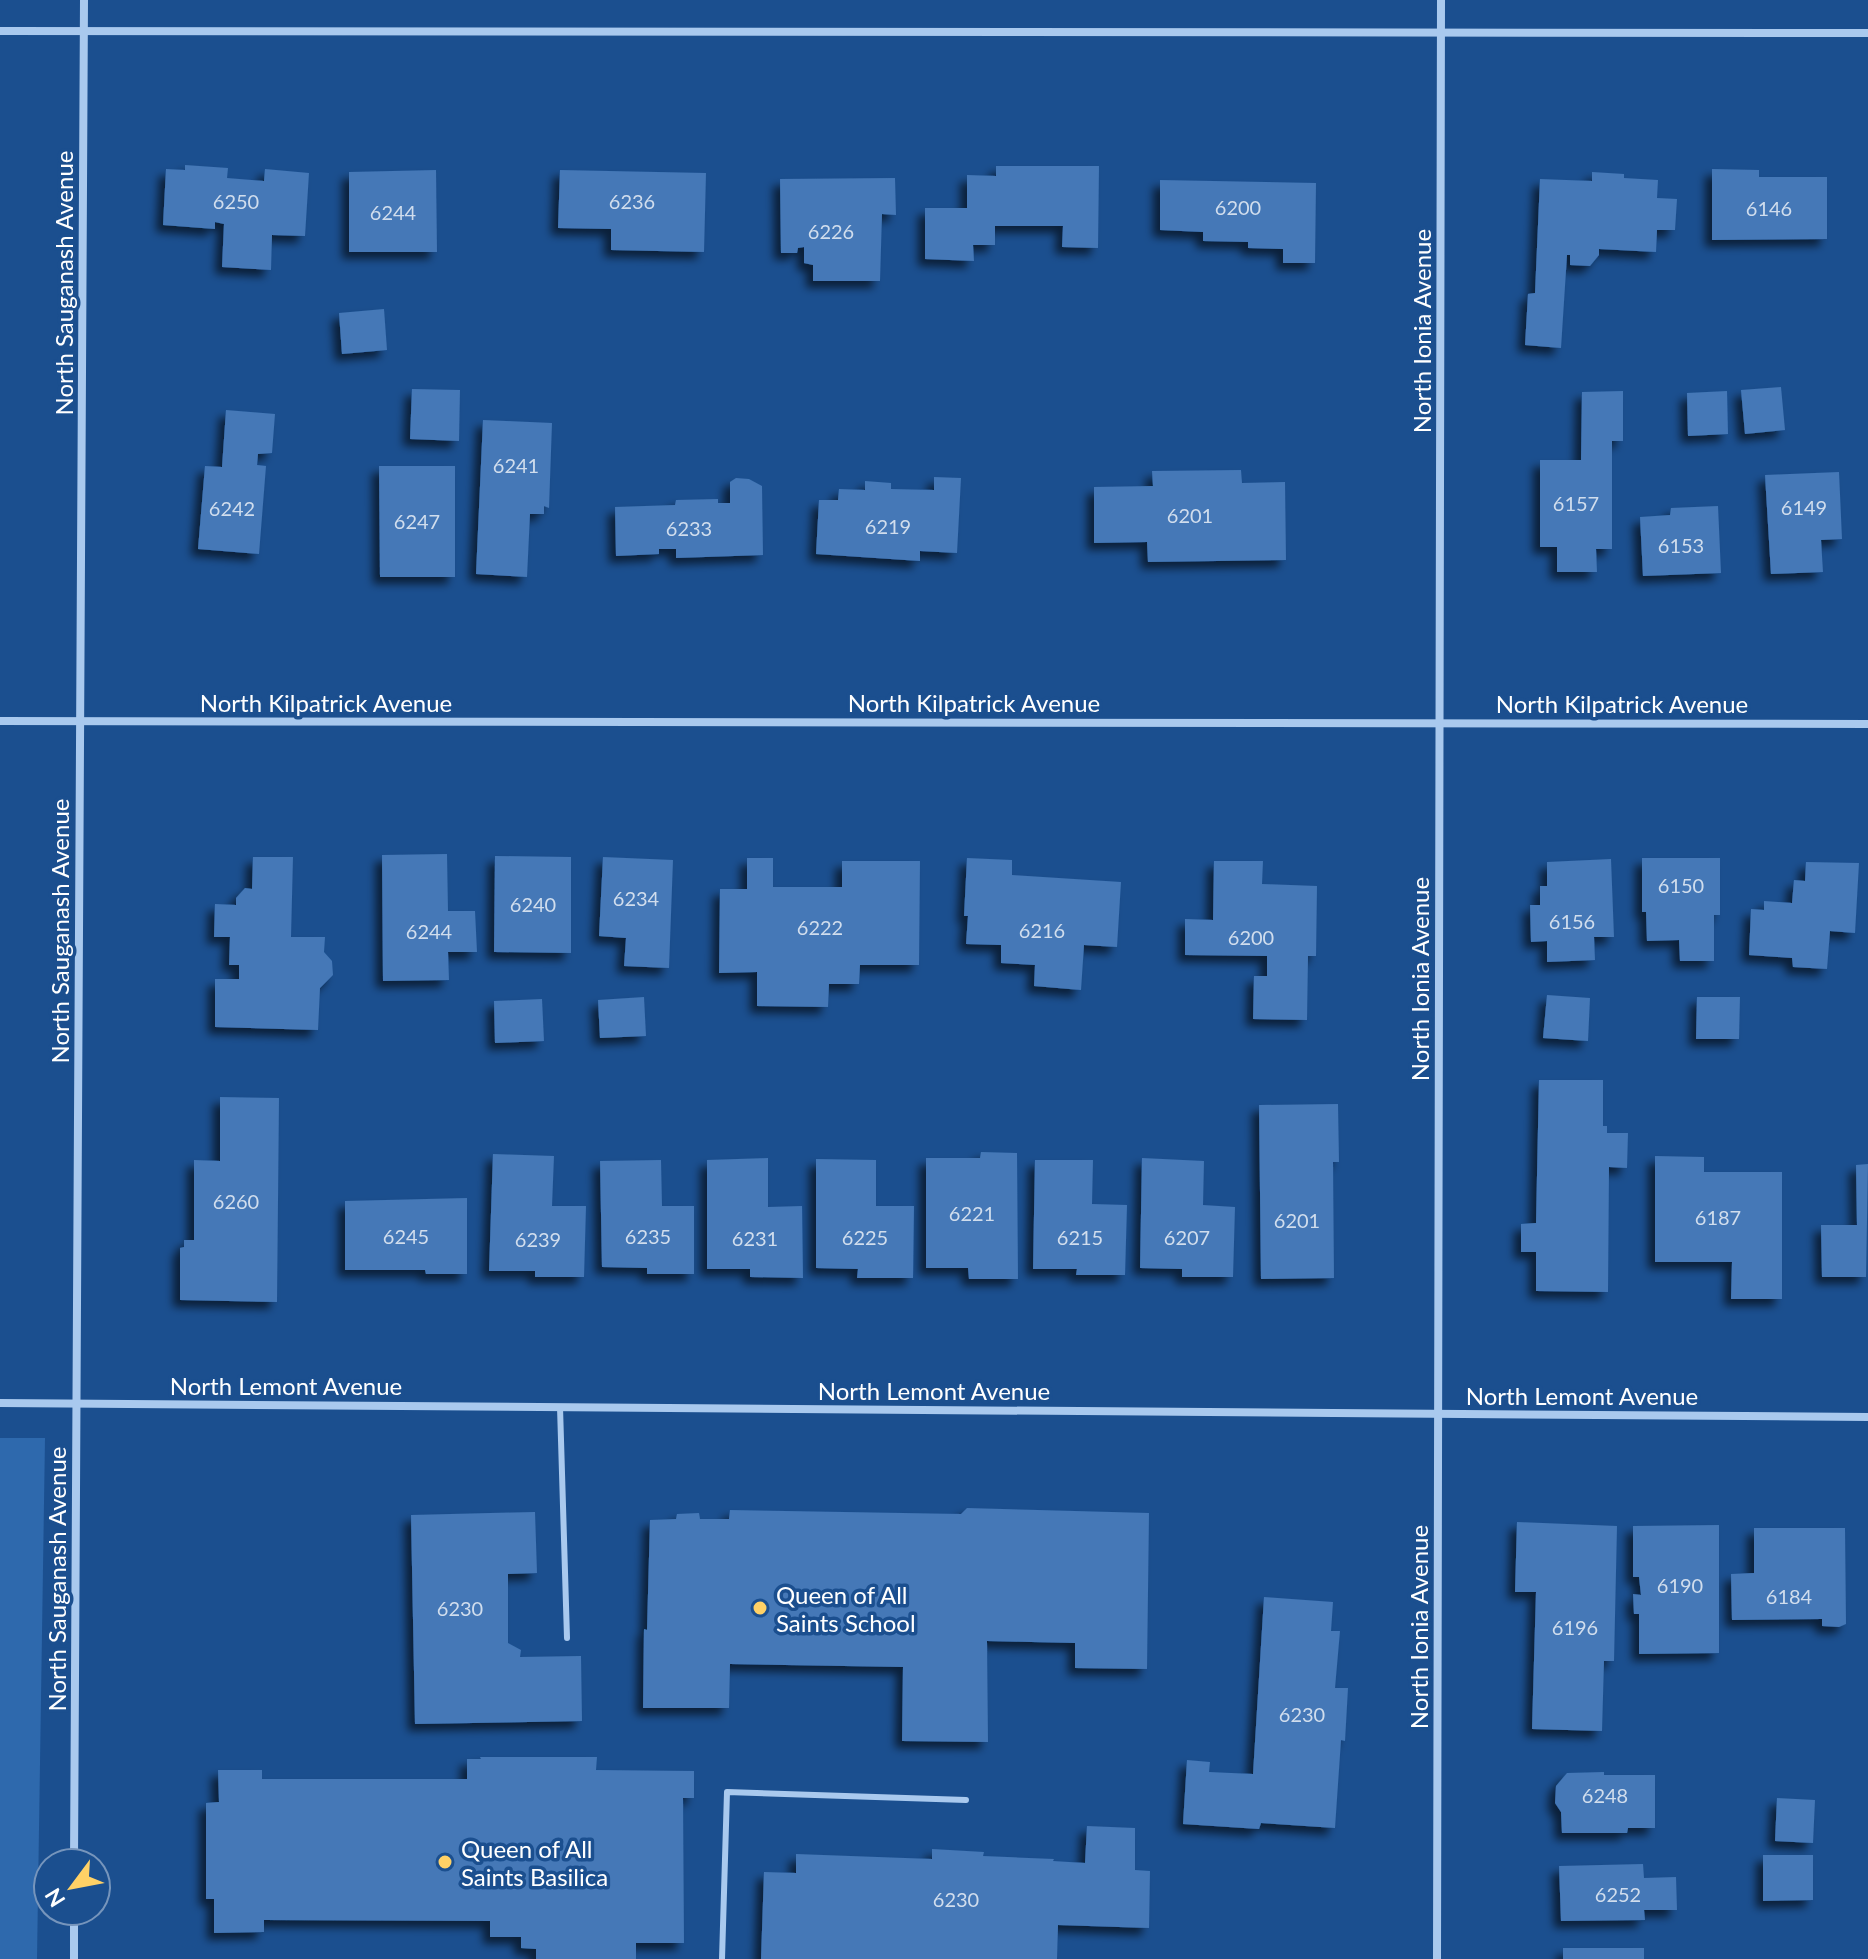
<svg xmlns="http://www.w3.org/2000/svg" width="1868" height="1959" font-family="Lato,sans-serif">
<defs>
<filter id="shadow"><feDropShadow dx="-7" dy="7" stdDeviation="4" flood-color="#0009"/></filter>
</defs>
<rect width="100%" height="100%" fill="#1b4f8f"/>
<polygon fill="#2e69ad" points="0,1438 45,1438 37,1959 0,1959"/>
<g fill="#4478b7" filter="url(#shadow)">
<polygon points="185,165 228,168 227,178 264,181 265,169 309,173 305,236 272,235 271,270 222,267 224,224 215,222 215,229 163,225 166,169 185,170"/>
<polygon points="996,166 1099,166 1098,248 1062,247 1063,226 995,226 995,245 973,245 974,261 925,259 925,208 967,208 967,175 996,176"/>
<polygon points="1712,169 1759,170 1759,177 1827,177 1827,239 1712,240"/>
<polygon points="436,170 437,252 349,252 349,172"/>
<polygon points="560,170 706,173 704,252 611,250 611,229 558,228"/>
<polygon points="1592,172 1624,174 1624,178 1658,180 1657,198 1677,199 1675,230 1657,230 1656,252 1599,249 1599,255 1590,266 1570,265 1570,255 1567,255 1561,348 1525,345 1528,294 1535,293 1540,179 1592,181"/>
<polygon points="895,178 896,215 882,214 880,281 813,281 813,265 804,263 804,247 798,248 797,253 781,253 780,179"/>
<polygon points="1160,180 1316,183 1315,263 1283,263 1283,249 1248,248 1248,242 1203,241 1203,232 1160,230"/>
<polygon points="384,309 387,350 342,354 339,313"/>
<polygon points="1781,387 1785,430 1745,434 1741,390"/>
<polygon points="412,389 460,390 459,441 410,439"/>
<polygon points="1623,391 1623,441 1612,441 1612,549 1596,549 1597,572 1557,572 1557,547 1540,547 1540,460 1581,460 1582,392"/>
<polygon points="1727,391 1728,434 1688,436 1687,393"/>
<polygon points="226,410 275,414 272,453 258,454 257,465 266,466 259,554 198,549 205,466 222,467"/>
<polygon points="483,420 552,423 549,508 544,506 544,514 530,514 527,577 476,574"/>
<polygon points="379,466 455,466 455,577 380,577"/>
<polygon points="1241,470 1242,483 1285,482 1286,560 1148,562 1147,542 1094,543 1094,487 1153,486 1152,471"/>
<polygon points="1839,472 1842,539 1821,540 1823,572 1771,574 1765,475"/>
<polygon points="934,477 961,478 957,553 920,551 920,561 816,554 819,500 838,500 839,489 865,490 865,481 891,483 891,489 934,490"/>
<polygon points="736,478 749,479 762,486 763,555 676,558 676,549 659,549 659,554 616,556 615,507 675,505 676,500 718,499 718,503 730,503 730,482"/>
<polygon points="1718,506 1721,573 1643,576 1640,517 1670,515 1671,508"/>
<polygon points="447,854 448,911 475,911 477,952 448,952 449,980 383,981 382,855"/>
<polygon points="495,856 571,857 571,953 494,952"/>
<polygon points="253,857 293,857 291,937 325,937 324,952 332,961 333,975 320,988 318,1030 215,1027 215,979 239,979 239,965 229,965 230,937 214,937 215,904 236,905 236,898 245,888 252,889"/>
<polygon points="603,857 673,860 669,968 624,966 626,938 599,936"/>
<polygon points="747,858 773,858 773,887 842,887 842,861 920,861 919,965 860,965 859,984 829,984 828,1007 757,1006 757,972 719,973 720,889 747,889"/>
<polygon points="967,858 1012,860 1012,875 1121,882 1117,947 1084,945 1081,990 1034,986 1035,965 1001,963 1001,945 966,944 968,916 964,916"/>
<polygon points="1642,858 1720,858 1720,915 1714,915 1714,961 1680,961 1679,940 1647,941 1646,912 1642,912"/>
<polygon points="1611,859 1614,937 1594,937 1595,960 1547,962 1547,941 1531,942 1530,905 1540,905 1540,886 1547,886 1547,862"/>
<polygon points="1214,861 1263,861 1262,884 1317,886 1316,956 1308,956 1307,1020 1253,1019 1254,976 1267,976 1267,956 1185,955 1185,919 1213,920"/>
<polygon points="1806,862 1859,863 1855,933 1830,931 1827,969 1793,967 1792,958 1749,955 1751,909 1764,910 1764,901 1792,903 1794,880 1805,881"/>
<polygon points="1547,995 1590,998 1588,1041 1543,1038"/>
<polygon points="644,997 646,1036 600,1038 598,1000"/>
<polygon points="1697,997 1740,997 1739,1039 1696,1039"/>
<polygon points="542,999 544,1041 495,1043 494,1001"/>
<polygon points="1539,1080 1603,1080 1603,1126 1607,1126 1607,1133 1628,1133 1627,1168 1609,1167 1608,1292 1536,1291 1536,1252 1521,1252 1521,1224 1536,1223"/>
<polygon points="220,1097 279,1098 277,1302 180,1300 180,1248 184,1247 184,1240 194,1240 194,1160 220,1161"/>
<polygon points="1338,1104 1339,1162 1333,1162 1334,1278 1261,1279 1259,1105"/>
<polygon points="981,1152 1017,1153 1018,1279 969,1279 968,1268 926,1268 926,1158 980,1158"/>
<polygon points="493,1154 554,1156 552,1206 586,1206 584,1277 535,1277 535,1271 489,1271"/>
<polygon points="1655,1156 1704,1157 1704,1172 1782,1172 1782,1299 1731,1299 1732,1262 1655,1262"/>
<polygon points="768,1158 768,1207 802,1206 803,1278 750,1277 750,1269 707,1269 707,1160"/>
<polygon points="1142,1158 1204,1161 1203,1205 1235,1207 1233,1277 1182,1277 1182,1269 1140,1268"/>
<polygon points="816,1159 876,1160 876,1206 914,1206 913,1278 857,1278 858,1269 816,1268"/>
<polygon points="661,1160 662,1206 694,1206 694,1274 647,1274 647,1268 602,1267 600,1161"/>
<polygon points="1035,1160 1093,1160 1092,1204 1127,1205 1125,1275 1076,1275 1077,1269 1033,1269"/>
<polygon points="1868,1164 1866,1277 1822,1277 1821,1225 1857,1225 1856,1165"/>
<polygon points="467,1198 467,1274 426,1274 425,1270 345,1270 345,1201"/>
<polygon points="967,1508 1149,1513 1147,1669 1075,1668 1075,1643 987,1641 988,1742 902,1741 903,1667 730,1664 729,1708 643,1708 644,1629 647,1630 650,1520 676,1519 677,1514 699,1513 700,1519 729,1519 730,1510 961,1514"/>
<polygon points="535,1512 537,1573 508,1574 508,1643 521,1650 520,1657 581,1656 582,1721 415,1724 411,1515"/>
<polygon points="1517,1522 1617,1526 1614,1661 1604,1661 1602,1731 1532,1729 1536,1592 1515,1592"/>
<polygon points="1719,1525 1719,1653 1639,1654 1639,1614 1634,1614 1633,1594 1641,1595 1639,1577 1633,1577 1633,1526"/>
<polygon points="1754,1528 1845,1528 1846,1624 1839,1627 1822,1626 1822,1619 1732,1620 1731,1574 1754,1573"/>
<polygon points="1264,1597 1333,1602 1331,1631 1340,1631 1335,1688 1348,1688 1345,1741 1341,1740 1335,1828 1261,1823 1259,1829 1183,1824 1187,1760 1210,1762 1209,1772 1253,1774"/>
<polygon points="480,1757 597,1757 596,1770 694,1771 694,1798 683,1798 684,1943 636,1943 636,1959 536,1959 536,1949 521,1948 521,1937 490,1937 490,1921 264,1920 264,1932 214,1933 214,1899 206,1899 206,1803 219,1802 218,1770 262,1770 262,1779 467,1779 467,1759 481,1759"/>
<polygon points="1604,1772 1604,1775 1655,1775 1655,1828 1628,1828 1627,1833 1562,1833 1561,1812 1555,1803 1556,1786 1567,1773"/>
<polygon points="1777,1798 1815,1800 1813,1843 1775,1841"/>
<polygon points="1087,1826 1135,1828 1135,1870 1150,1871 1149,1928 1058,1925 1057,1959 761,1959 764,1872 796,1873 796,1854 932,1859 932,1849 984,1852 983,1856 1054,1859 1053,1861 1085,1863"/>
<polygon points="1763,1855 1813,1855 1813,1900 1763,1901"/>
<polygon points="1643,1864 1644,1878 1676,1877 1677,1910 1644,1910 1645,1920 1561,1921 1559,1866"/>
<rect x="1563" y="1948" width="81" height="11"/>
</g>
<g fill="none" stroke-linecap="round" stroke-linejoin="round">
<g stroke="#a9c9ee" stroke-width="6">
<polyline points="560,1407 567,1638"/>
<polyline points="722,1959 727,1792 966,1800"/>
</g>
<g stroke="#a9c9ee" stroke-width="8">
<polyline points="0,31 1868,33"/>
<polyline points="0,721 1868,724"/>
<polyline points="0,1403 1868,1417"/>
<polyline points="74,1863 84,0"/>
<polyline points="74,1959 74,1911"/>
<polyline points="1437,1959 1441,0"/>
</g>
</g>
<g fill="#ffd166" stroke="#1b4f8f" stroke-width="3">
<circle cx="760" cy="1608" r="8"/>
<circle cx="445" cy="1862" r="8"/>
</g>
<g text-anchor="middle" dominant-baseline="central" stroke-width="7" stroke-linejoin="round" paint-order="stroke">
<g font-size="20" fill="#d0dded">
<text x="236" y="201">6250</text>
<text x="632" y="201">6236</text>
<text x="1238" y="207">6200</text>
<text x="1769" y="208">6146</text>
<text x="393" y="212">6244</text>
<text x="831" y="231">6226</text>
<text x="516" y="465">6241</text>
<text x="1576" y="503">6157</text>
<text x="1804" y="507">6149</text>
<text x="232" y="508">6242</text>
<text x="1190" y="515">6201</text>
<text x="417" y="521">6247</text>
<text x="888" y="526">6219</text>
<text x="689" y="528">6233</text>
<text x="1681" y="545">6153</text>
<text x="1681" y="885">6150</text>
<text x="636" y="898">6234</text>
<text x="533" y="904">6240</text>
<text x="1572" y="921">6156</text>
<text x="820" y="927">6222</text>
<text x="1042" y="930">6216</text>
<text x="429" y="931">6244</text>
<text x="1251" y="937">6200</text>
<text x="236" y="1201">6260</text>
<text x="972" y="1213">6221</text>
<text x="1718" y="1217">6187</text>
<text x="1297" y="1220">6201</text>
<text x="406" y="1236">6245</text>
<text x="648" y="1236">6235</text>
<text x="865" y="1237">6225</text>
<text x="1080" y="1237">6215</text>
<text x="1187" y="1237">6207</text>
<text x="755" y="1238">6231</text>
<text x="538" y="1239">6239</text>
<text x="1680" y="1585">6190</text>
<text x="1789" y="1596">6184</text>
<text x="460" y="1608">6230</text>
<text x="1575" y="1627">6196</text>
<text x="1302" y="1714">6230</text>
<text x="1605" y="1795">6248</text>
<text x="1618" y="1894">6252</text>
<text x="956" y="1899">6230</text>
</g>
<g font-size="24" fill="#fff" stroke="#1b4f8f">
<text transform="translate(63 283) rotate(-90)">North Sauganash Avenue</text>
<text transform="translate(1421 331) rotate(-90)">North Ionia Avenue</text>
<text x="326" y="702">North Kilpatrick Avenue</text>
<text x="974" y="702">North Kilpatrick Avenue</text>
<text x="1622" y="703">North Kilpatrick Avenue</text>
<text transform="translate(59 931) rotate(-90)">North Sauganash Avenue</text>
<text transform="translate(1419 979) rotate(-90)">North Ionia Avenue</text>
<text x="286" y="1385">North Lemont Avenue</text>
<text x="934" y="1390">North Lemont Avenue</text>
<text x="1582" y="1395">North Lemont Avenue</text>
<text transform="translate(56 1579) rotate(-90)">North Sauganash Avenue</text>
<text transform="translate(1418 1627) rotate(-90)">North Ionia Avenue</text>
</g>
<g font-size="24" fill="#fff" stroke="#1b4f8f" text-anchor="start">
<text x="776" y="1594">Queen of All<tspan x="776" dy="28">Saints School</tspan></text>
<text x="461" y="1848">Queen of All<tspan x="461" dy="28">Saints Basilica</tspan></text>
</g>
</g>
<g transform="translate(72 1887) rotate(238)"><circle r="38" fill="#1b4f8f" stroke="#7695bc" stroke-width="2"/>
<path d="M0-6L14 30L0 20L-14 30Z" fill="#ffd166"/>
<text y="-12" font-size="22" font-weight="bold" text-anchor="middle" fill="#ffffff">N</text>
</g>
</svg>
